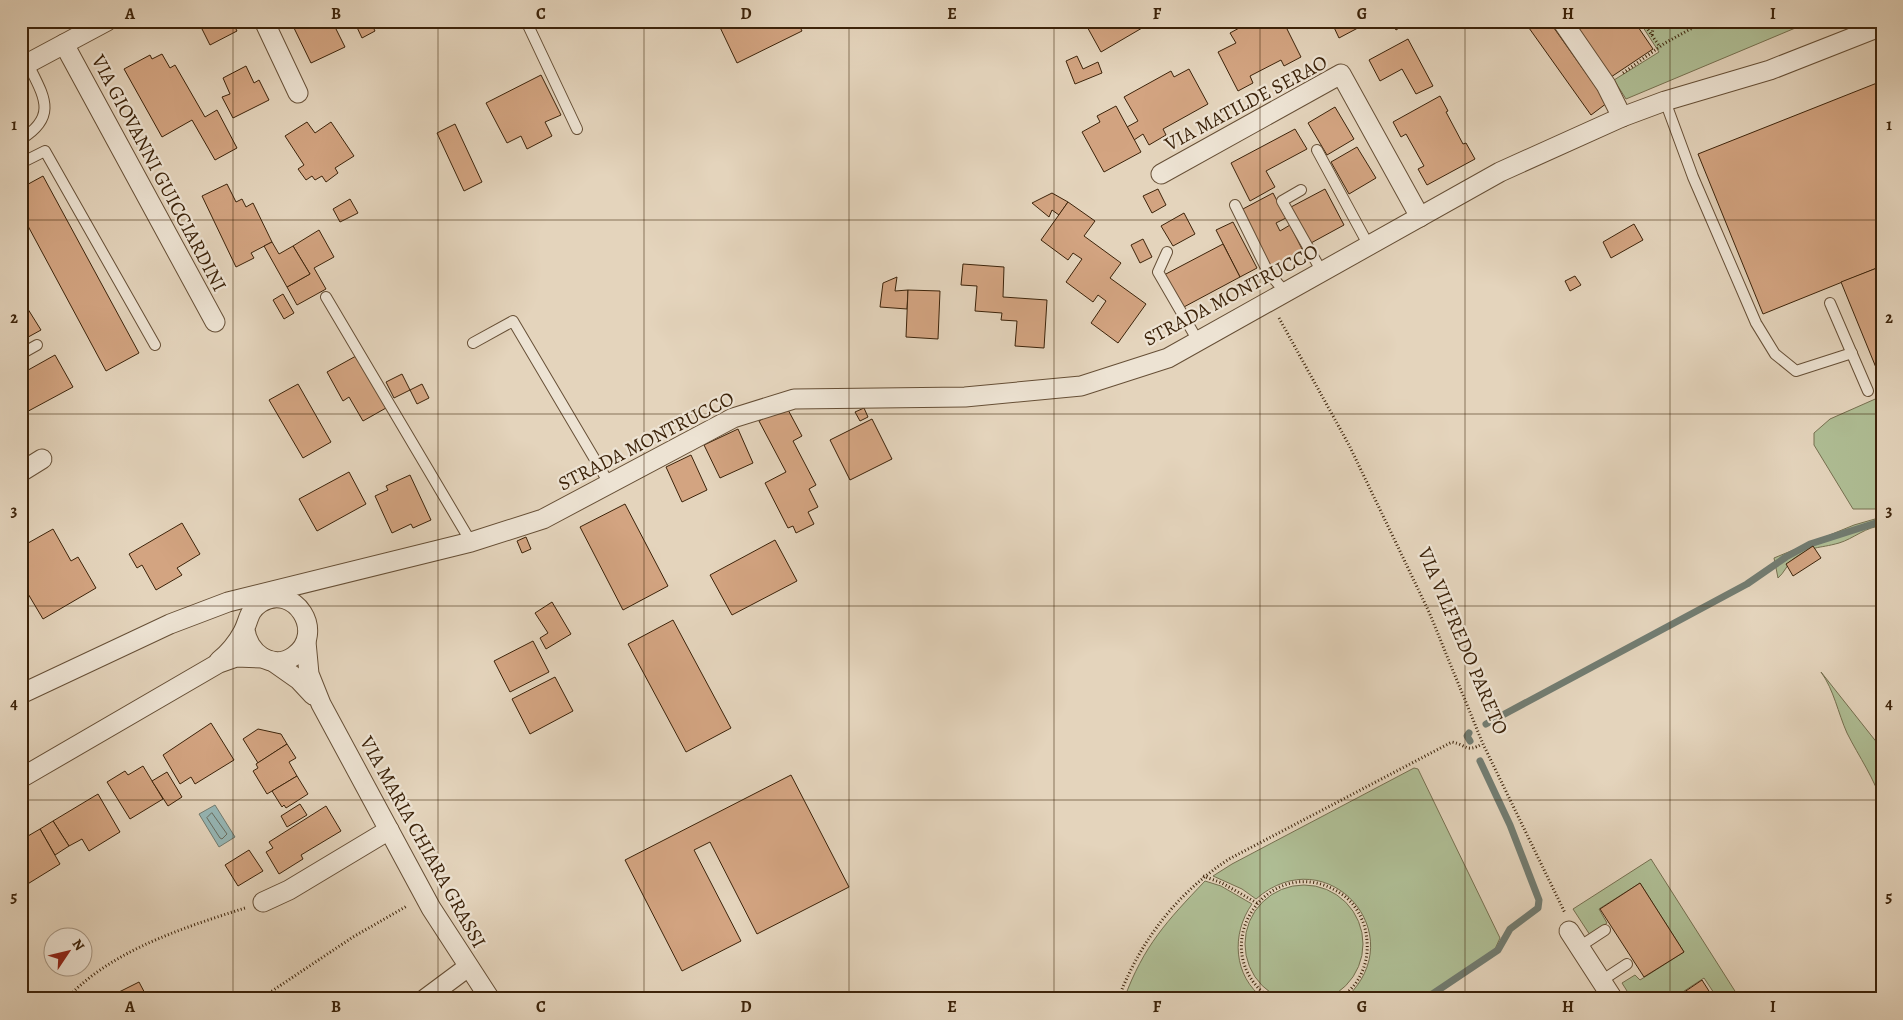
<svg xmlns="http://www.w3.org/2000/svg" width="1903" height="1020" font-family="Alegreya,serif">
<rect width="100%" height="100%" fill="#e4d4bc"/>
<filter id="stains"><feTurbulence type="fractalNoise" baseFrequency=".004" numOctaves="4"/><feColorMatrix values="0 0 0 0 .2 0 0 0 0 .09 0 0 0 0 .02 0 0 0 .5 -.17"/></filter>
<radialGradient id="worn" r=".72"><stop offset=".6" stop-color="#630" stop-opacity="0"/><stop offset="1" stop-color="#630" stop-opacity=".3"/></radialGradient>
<g fill="#afbe95" stroke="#767050">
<polygon points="1639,21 1812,21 1626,99 1614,80 1659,52"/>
<polygon points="1882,396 1882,509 1853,509 1814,445 1814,433 1830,419"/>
<path d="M1882,517V526C1867,526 1853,539 1839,543C1818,549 1812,545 1792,560C1787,565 1784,573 1778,578L1774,558L1854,525Z"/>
<path d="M1821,672L1882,749V804C1875,779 1859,757 1847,733C1838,713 1834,690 1821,672Z"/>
<path d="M1414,768L1418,769L1500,938L1495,949L1421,999H1345C1415,935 1327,837 1256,899L1242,889L1213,876L1232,864Z"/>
<polygon points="1651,859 1740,999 1718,999 1704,978 1672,999 1632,999 1622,983 1635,975 1640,980 1684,952 1640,883 1599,909 1607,923 1590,935 1573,909"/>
<path d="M1205,881L1221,886L1252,904C1231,934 1233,976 1264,999H1124C1144,945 1167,921 1205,881Z"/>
<circle cx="1304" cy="944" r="59"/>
</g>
<polygon fill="#96b7b6" stroke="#727c71" points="215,805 235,837 219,847 199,814"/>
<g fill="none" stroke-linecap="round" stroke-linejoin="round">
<polygon stroke="#696d60" stroke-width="1" points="212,813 227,834 222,839 220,838 207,818"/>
<g stroke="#727c71" stroke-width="7">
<polyline points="1486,724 1747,584 1786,557 1810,544 1882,521"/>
<polyline points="1469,733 1467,736 1470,741"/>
<polyline points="1425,999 1498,950 1510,929 1538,908 1539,900 1510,825 1480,761"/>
</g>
</g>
<g fill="#d3a481" stroke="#3c230a">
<polygon points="198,21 232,21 237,31 210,45"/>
<polygon points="307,21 332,21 345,47 311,63 294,28"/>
<polygon points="354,21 370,21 375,31 362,38"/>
<polygon points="717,21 797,21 802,31 737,63"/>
<polygon points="1087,21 1154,21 1101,52 1085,23"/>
<polygon points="1252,21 1283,21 1301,57 1284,66 1281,60 1250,76 1253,83 1238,91 1218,52 1236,43 1230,33"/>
<polygon points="1331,21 1371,21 1339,38"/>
<polygon points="1391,21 1410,21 1396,30"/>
<polygon points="1524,21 1549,21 1607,103 1591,115"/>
<polygon points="1574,21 1634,21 1653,49 1611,77"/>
<polygon points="1408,39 1433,86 1416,94 1402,69 1380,81 1369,60"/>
<polygon points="162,54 170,68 175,65 205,117 217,110 237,148 215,160 192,120 162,137 124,69 150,55 152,59"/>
<polygon points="1077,56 1083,69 1098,62 1102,73 1075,84 1066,61"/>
<polygon points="246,66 254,83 259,80 269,100 233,118 222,97 230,94 223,78"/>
<polygon points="1189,69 1208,104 1163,129 1166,135 1149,145 1143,134 1134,140 1127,127 1138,121 1124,97 1171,71 1174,77"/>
<polygon points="541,75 561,115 545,122 552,136 527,149 521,136 507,143 486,103"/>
<polygon points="1882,81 1882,266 1763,314 1698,154"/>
<polygon points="1440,96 1448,111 1446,112 1463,144 1466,143 1475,159 1427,185 1418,169 1424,166 1406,134 1401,137 1393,122"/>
<polygon points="1116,106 1141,152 1104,172 1082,132 1100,122 1097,116"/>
<polygon points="1335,107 1354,139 1327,155 1308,123"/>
<polygon points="307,122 315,133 331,122 354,156 335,168 338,173 326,182 322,176 315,180 312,176 306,180 298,169 304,165 285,136"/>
<polygon points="455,124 482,182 464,191 437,133"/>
<polygon points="1295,129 1307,149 1266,171 1275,187 1250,201 1231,163"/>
<polygon points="1357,147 1376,178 1349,194 1331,162"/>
<polygon points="43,176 139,353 106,371 21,213 21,188"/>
<polygon points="227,184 236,202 242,199 246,207 253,203 272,242 251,253 254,258 236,267 202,196"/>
<polygon points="1158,189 1166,205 1152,213 1143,196"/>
<polygon points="1325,189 1344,225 1311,243 1291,207"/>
<polygon points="1052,193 1068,202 1059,215 1052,210 1049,217 1032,203"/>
<polygon points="1273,193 1286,218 1276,223 1280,231 1290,225 1303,251 1272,268 1241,210"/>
<polygon points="350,199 358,213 340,222 333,209"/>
<polygon points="1068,202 1095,221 1084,236 1121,263 1110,278 1146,304 1118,343 1091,323 1106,301 1098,295 1093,302 1066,282 1082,259 1073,253 1068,260 1041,240"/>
<polygon points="1184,213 1195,234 1173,246 1161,226"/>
<polygon points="1233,222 1257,268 1240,277 1216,230"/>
<polygon points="1634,224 1643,240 1611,258 1603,242"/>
<polygon points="319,230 334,257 314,268 326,289 297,305 287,287 310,274 293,246"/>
<polygon points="1143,239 1152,257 1140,263 1131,245"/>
<polygon points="272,242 279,254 293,246 310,274 287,287 264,246"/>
<polygon points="1223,244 1240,277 1182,308 1164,275"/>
<polygon points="963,264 1004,267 1003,297 1047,300 1044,348 1015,346 1017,321 1001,320 1002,313 975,311 977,286 961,285"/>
<polygon points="1882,266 1882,367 1877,370 1841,282"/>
<polygon points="1575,276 1581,285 1570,291 1565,281"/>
<polygon points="897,277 895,291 908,290 907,309 880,307 883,283"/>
<polygon points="908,290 940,291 938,339 906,337"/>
<polygon points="283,294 294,313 284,319 273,300"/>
<polygon points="21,298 41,330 21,341"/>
<polygon points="55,355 73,387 21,415 21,374"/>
<polygon points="356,356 386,408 363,421 349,397 343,401 327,372"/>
<polygon points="402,374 410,390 394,398 386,382"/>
<polygon points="298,384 331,442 303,458 269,400"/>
<polygon points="422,384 429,398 417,404 410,390"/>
<polygon points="786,406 802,436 793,441 816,485 809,489 818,507 808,512 814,524 796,533 793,526 788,528 765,483 786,472 759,421"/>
<polygon points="864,408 868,417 860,421 855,412"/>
<polygon points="872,419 892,459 850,480 830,440"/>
<polygon points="738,429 753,463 720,478 704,445"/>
<polygon points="691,455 707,490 682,502 666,467"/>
<polygon points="349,472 366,504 317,531 299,499"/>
<polygon points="410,475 431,520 413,528 411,524 392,533 375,496 388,490 386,486"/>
<polygon points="625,504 668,586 623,610 580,527"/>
<polygon points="182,523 200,554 177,568 182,575 156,590 142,565 137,568 129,554"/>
<polygon points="53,529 71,561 78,557 96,588 43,619 21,582 25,577 21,566 25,564 21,557 21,547"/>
<polygon points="526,537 531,549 522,553 517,541"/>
<polygon points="775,540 797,581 732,615 710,575"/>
<polygon points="1813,546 1821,558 1793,576 1786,564"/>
<polygon points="552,602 571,634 546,649 540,638 548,633 535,613"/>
<polygon points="673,620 731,728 686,752 628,644"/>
<polygon points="533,641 549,672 510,692 494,661"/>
<polygon points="555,677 573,711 530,734 512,699"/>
<polygon points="211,723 234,760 195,784 191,777 180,784 163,755"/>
<polygon points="258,729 281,734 287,744 258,763 243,739"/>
<polygon points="287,744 296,758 289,762 297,776 267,794 253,771 258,768 256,764"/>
<polygon points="143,766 163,799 130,819 107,782 125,771 128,775"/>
<polygon points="167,772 182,797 168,806 152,781"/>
<polygon points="791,775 849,887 757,934 710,842 694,850 741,941 682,971 625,860"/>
<polygon points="297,776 308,794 286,808 284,805 282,807 272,791"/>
<polygon points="98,794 120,832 89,851 82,839 69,846 53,821"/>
<polygon points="300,804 307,815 287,827 281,816"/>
<polygon points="326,806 341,831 301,855 303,859 279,874 266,852 273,848 269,842"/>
<polygon points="53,821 69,846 55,855 40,829"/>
<polygon points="40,829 60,864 26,885 21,877 21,834 25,831 28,836"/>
<polygon points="249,850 263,871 238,886 225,865"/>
<polygon points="1640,883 1684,952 1644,977 1600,909"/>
<polygon points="1702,980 1714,999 1674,999"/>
<polygon points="139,982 148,999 116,999 119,997 117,993"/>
</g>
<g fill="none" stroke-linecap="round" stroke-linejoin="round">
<g stroke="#664f36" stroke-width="12">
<g id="lane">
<polyline points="526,21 577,129"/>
<polyline points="1665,101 1693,177 1756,323 1775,354 1796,371 1852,353"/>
<path d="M21,139C59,116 43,95 28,64"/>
<polyline points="1317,150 1369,246"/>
<polyline points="21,163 45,151 155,345"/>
<polyline points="1301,190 1282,201 1322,272"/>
<polyline points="1235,205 1268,272 1286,293"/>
<polyline points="1167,252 1158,272 1198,341"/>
<polyline points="326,297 471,542"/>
<polyline points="1830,303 1868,391"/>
<polyline points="473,343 513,321 610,485"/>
<polyline points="21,354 37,345"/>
<polyline points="1579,947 1605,930"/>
<polyline points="1601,981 1627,964"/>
</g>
</g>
<g stroke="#664f36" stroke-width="21">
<g id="street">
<polyline points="264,21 298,93"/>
<polyline points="1562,21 1606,85 1622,117"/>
<polyline points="64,44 215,322"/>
<polyline points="21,67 107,21"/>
<polyline points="1161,174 1341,74 1420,217"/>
<polyline points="21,472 42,459"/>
<polyline points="306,642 309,674 321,704 431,908 490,999"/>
<path d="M219,661C229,653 237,643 243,632C249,621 248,611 260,603C294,581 327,633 294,656C272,672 247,652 245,629"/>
<polyline points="272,661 299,680 313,695"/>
<polyline points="21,694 170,624 228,602 471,542 543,519 733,418 794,399 965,397 1081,386 1168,358 1500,172 1622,117 1665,101 1770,70 1882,26"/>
<polyline points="21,778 219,663 236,657 263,658"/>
<polyline points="263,902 289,890 389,830"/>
<polyline points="1569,931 1613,999"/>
<polyline points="425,999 468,967"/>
</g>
</g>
<g stroke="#3c230a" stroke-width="3" stroke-dasharray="1 2.5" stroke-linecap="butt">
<polyline points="1642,21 1660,47"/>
<polyline points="1652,35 1654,21"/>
<polyline points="1623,73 1665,43 1705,21"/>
<polyline points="1279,318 1349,445 1397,545 1429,612 1483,744 1565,913"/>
<polyline points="1203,876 1222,883 1257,903"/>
<path d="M71,999L72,993C118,948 186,927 245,908"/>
<polyline points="260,999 353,937 407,906"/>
<path d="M1118,999C1141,940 1176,894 1229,859L1452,742C1467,745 1466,753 1482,744"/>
<path d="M1271,999C1199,948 1272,845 1343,895C1357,905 1366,923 1367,941C1369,964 1359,986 1339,999"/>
</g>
<use href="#lane" stroke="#ede3d3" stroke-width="10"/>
<use href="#street" stroke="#ede3d3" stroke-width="19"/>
</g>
<path fill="none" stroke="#3c230a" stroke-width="1" stroke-opacity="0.55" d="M233,21V999M438,21V999M644,21V999M849,21V999M1054,21V999M1260,21V999M1465,21V999M1670,21V999M21,220H1882M21,414H1882M21,606H1882M21,800H1882"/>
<g text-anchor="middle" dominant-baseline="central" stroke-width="4.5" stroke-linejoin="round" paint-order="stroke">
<g font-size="20" fill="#3c230a" stroke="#ede3d3">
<text transform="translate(1246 103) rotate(-28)">VIA MATILDE SERAO</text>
<text transform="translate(159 173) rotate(62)">VIA GIOVANNI GUICCIARDINI</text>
<text transform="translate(1231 295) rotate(-28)">STRADA MONTRUCCO</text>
<text transform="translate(646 441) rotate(-27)">STRADA MONTRUCCO</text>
<text transform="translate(1463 641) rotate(67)">VIA VILFREDO PARETO</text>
<text transform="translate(423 842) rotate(61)">VIA MARIA CHIARA GRASSI</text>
</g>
</g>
<rect width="1903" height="1020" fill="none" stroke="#e4d4bc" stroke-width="55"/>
<g transform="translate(68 952) rotate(55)"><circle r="24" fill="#ede3d3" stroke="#a69683"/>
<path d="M0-4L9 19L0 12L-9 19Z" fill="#8f2418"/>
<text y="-8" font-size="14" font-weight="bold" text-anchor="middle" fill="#3c230a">N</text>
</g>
<rect x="28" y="28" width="1848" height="964" fill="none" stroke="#3c230a" stroke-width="2"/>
<g font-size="16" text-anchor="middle" font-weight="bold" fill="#3c230a">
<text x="130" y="19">A</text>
<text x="336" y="19">B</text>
<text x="541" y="19">C</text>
<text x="746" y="19">D</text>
<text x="952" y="19">E</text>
<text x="1157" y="19">F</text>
<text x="1362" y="19">G</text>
<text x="1568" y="19">H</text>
<text x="1773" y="19">I</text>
<text x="14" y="130">1</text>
<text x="1889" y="130">1</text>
<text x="14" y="323">2</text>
<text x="1889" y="323">2</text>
<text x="14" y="516">3</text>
<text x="1889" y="516">3</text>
<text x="14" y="709">4</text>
<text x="1889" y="709">4</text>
<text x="14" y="902">5</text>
<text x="1889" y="902">5</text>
<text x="130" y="1012">A</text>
<text x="336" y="1012">B</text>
<text x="541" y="1012">C</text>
<text x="746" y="1012">D</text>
<text x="952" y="1012">E</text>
<text x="1157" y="1012">F</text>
<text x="1362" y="1012">G</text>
<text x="1568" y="1012">H</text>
<text x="1773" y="1012">I</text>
</g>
<rect width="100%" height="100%" filter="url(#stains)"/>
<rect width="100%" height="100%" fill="url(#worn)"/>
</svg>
